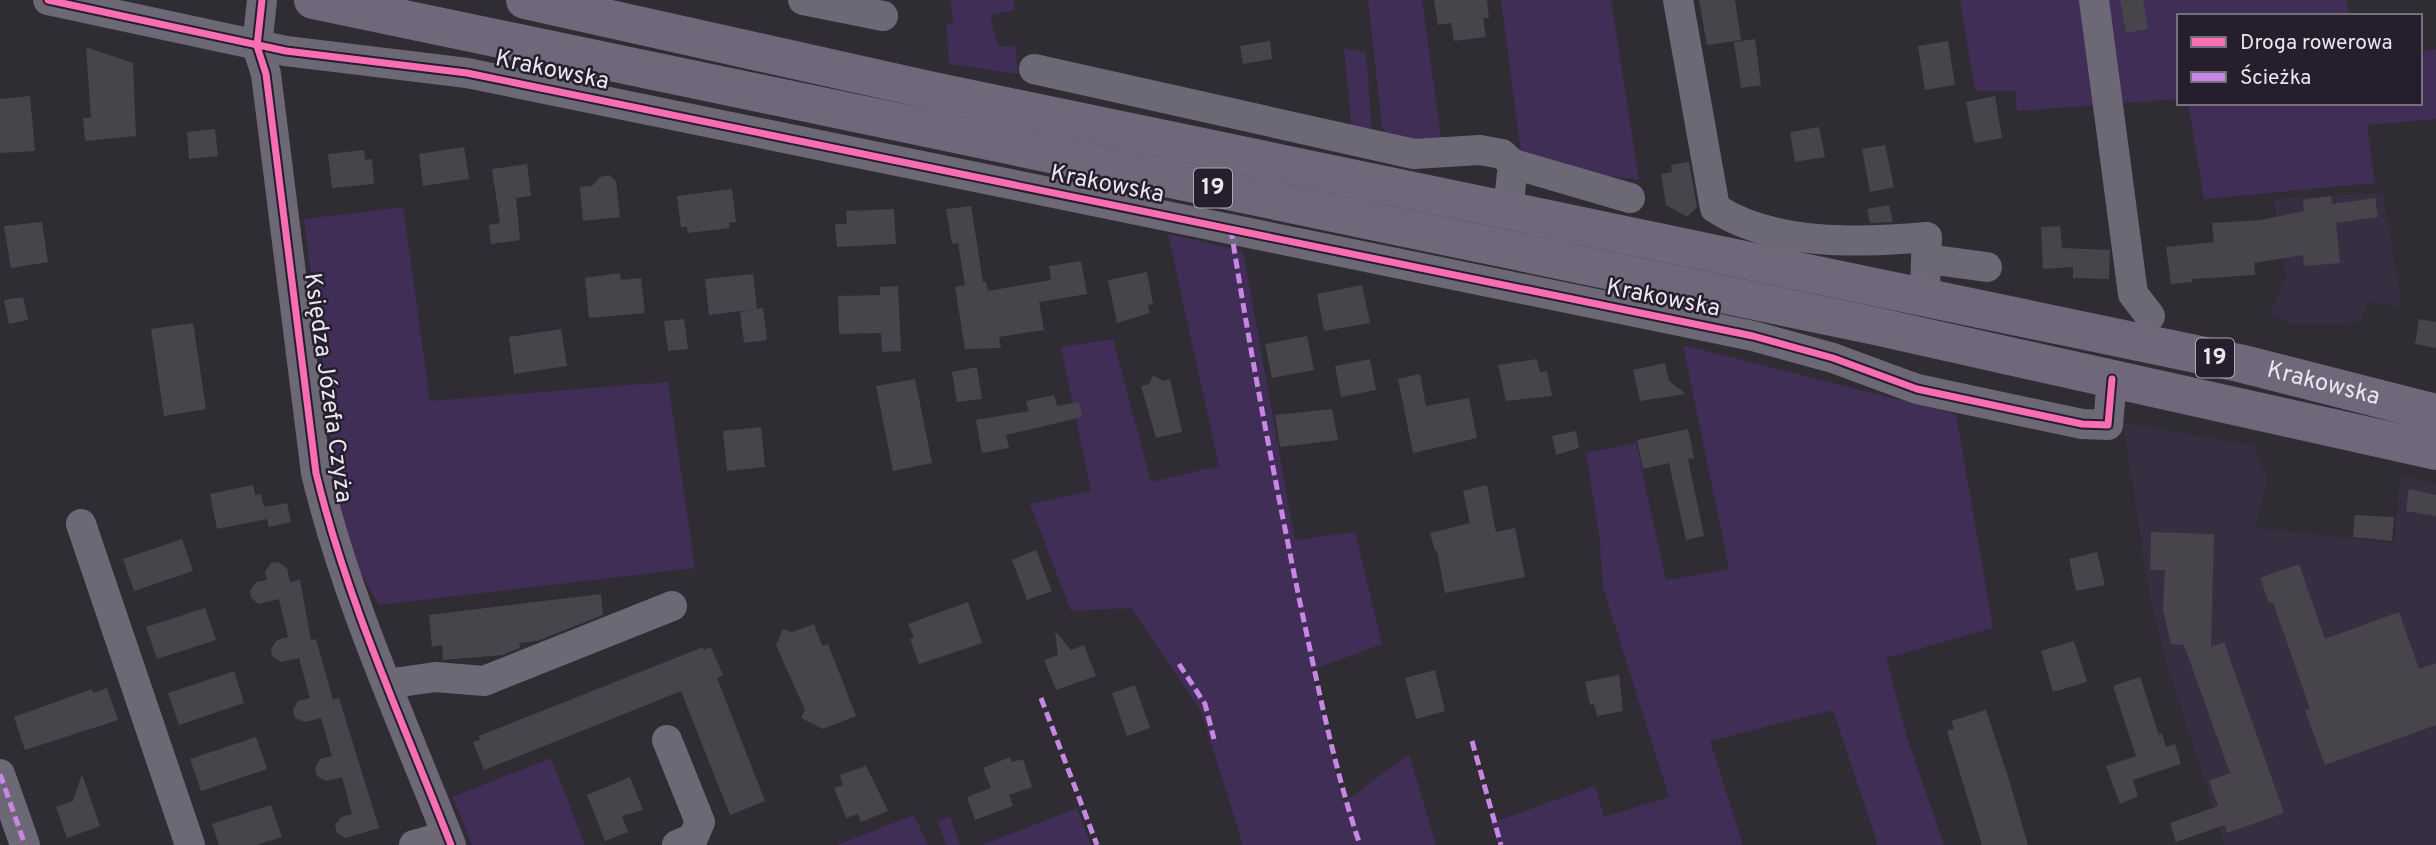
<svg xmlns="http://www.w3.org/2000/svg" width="2436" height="845" font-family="Overpass,sans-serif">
<rect width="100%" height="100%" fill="#302c34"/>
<g fill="#362f41">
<polygon points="2383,193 2402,307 2368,301 2361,321 2339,324 2290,324 2270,313 2286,276 2274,199"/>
<polygon points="2123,423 2252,445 2268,480 2255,528 2394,543 2400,475 2436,484 2436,845 2225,845 2165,657 2149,593"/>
</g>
<g fill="#402e57">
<polygon points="950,0 1013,0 1015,10 991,15 991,19 998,46 1015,46 1018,74 949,64 946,24 954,22"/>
<polygon points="1368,0 1422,0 1442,145 1390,140 1382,127"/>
<polygon points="1501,0 1611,0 1639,180 1579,172 1552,159 1544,162 1521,152"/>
<polygon points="1960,0 2346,0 2350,16 2179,16 2179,99 2017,111 2015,91 1975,91"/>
<polygon points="1344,48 1366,52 1372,135 1352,131"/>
<polygon points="2436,49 2436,119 2367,125 2375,183 2204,199 2188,103 2420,103 2420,52"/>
<polygon points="403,207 430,401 668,382 695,568 379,605 358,568 339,504 304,219"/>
<polygon points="1168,234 1243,251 1295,540 1355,532 1382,644 1311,670 1343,803 1409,754 1436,845 1243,845 1201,711 1131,608 1071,611 1030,504 1091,491 1061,347 1113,339 1151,482 1219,466"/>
<polygon points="1683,345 1956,414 1993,628 1886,658 1907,737 1944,845 1878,845 1833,710 1710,741 1743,845 1498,845 1491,823 1595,786 1604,817 1669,797 1603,587 1599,533 1586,453 1636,443 1666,580 1729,569"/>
<polygon points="551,758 585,845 472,845 453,797"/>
<polygon points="1077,808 1091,845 982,845"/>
<polygon points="914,815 928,845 837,845"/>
<polygon points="950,817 960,845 946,845 937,821"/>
</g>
<g fill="#48444c">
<polygon points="1434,0 1487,0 1489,18 1483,18 1486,37 1454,41 1451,23 1438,25"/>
<polygon points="1699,0 1735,0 1741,40 1707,45"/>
<polygon points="2120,0 2143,0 2148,29 2126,33"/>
<polygon points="1755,39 1761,85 1741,88 1734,42"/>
<polygon points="1270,41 1272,59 1243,64 1240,46"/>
<polygon points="1948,41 1955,85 1925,90 1918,46"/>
<polygon points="86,47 133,63 136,136 85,141 83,118 91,118"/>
<polygon points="30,96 35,151 0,153 0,99"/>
<polygon points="1995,96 2002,138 1974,143 1966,102"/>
<polygon points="1819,127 1825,157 1795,162 1790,132"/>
<polygon points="215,129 218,156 189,159 187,132"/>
<polygon points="1885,145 1894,187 1870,192 1862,149"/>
<polygon points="464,147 469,179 423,186 419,154"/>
<polygon points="364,150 365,160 372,159 374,184 332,188 328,154"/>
<polygon points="1689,162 1697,207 1687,217 1666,205 1661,174 1672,172 1671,165"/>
<polygon points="527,164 531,196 516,198 520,240 491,244 489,225 500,223 492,169"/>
<polygon points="609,175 616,181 620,217 583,221 580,187 592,186 600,177"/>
<polygon points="732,189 736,222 729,223 730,228 688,233 687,227 681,227 677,196"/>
<polygon points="2331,196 2332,204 2375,198 2378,217 2336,223 2340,263 2304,266 2303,255 2254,263 2255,275 2192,279 2192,282 2171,284 2166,247 2214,242 2212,223 2261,220 2304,211 2303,200"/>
<polygon points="1889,205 1893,222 1870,223 1867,209"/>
<polygon points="971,206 983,282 986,282 988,291 1051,280 1049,266 1081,261 1087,294 1039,302 1044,330 999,337 1001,348 965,349 955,287 965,285 958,243 952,244 946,209"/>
<polygon points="894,209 896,244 837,247 835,224 847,224 846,211"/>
<polygon points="42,222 48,262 11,268 4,226"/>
<polygon points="2060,226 2062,248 2110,250 2109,279 2073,278 2073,267 2043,269 2041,227"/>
<polygon points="1147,272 1153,304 1148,305 1150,313 1117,323 1108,280"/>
<polygon points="620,273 621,280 641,278 645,313 589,318 585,278"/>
<polygon points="753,274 757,309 709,315 705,279"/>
<polygon points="1362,285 1370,323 1324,331 1317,294"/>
<polygon points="898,286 901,351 882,352 881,333 839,334 838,296 880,295 880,287"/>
<polygon points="23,297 28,320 9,324 4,300"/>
<polygon points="763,308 767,340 744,343 740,312"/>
<polygon points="684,319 688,349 668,351 664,321"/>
<polygon points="2419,319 2436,322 2436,348 2415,344"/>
<polygon points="193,323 206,409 164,416 151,329"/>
<polygon points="561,329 567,366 514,374 509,337"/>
<polygon points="1307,336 1314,370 1272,378 1265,344"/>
<polygon points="1370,359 1376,390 1341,397 1335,366"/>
<polygon points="1537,359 1540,372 1547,371 1552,396 1506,401 1498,365"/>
<polygon points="1665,363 1669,381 1686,394 1640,401 1633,370"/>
<polygon points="977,367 982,399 957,402 952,372"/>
<polygon points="1420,374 1426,406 1469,398 1477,438 1413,453 1398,379"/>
<polygon points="1153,375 1163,381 1170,379 1182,432 1156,438 1141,386 1149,384"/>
<polygon points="915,379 932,463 893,471 876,386"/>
<polygon points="1054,395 1057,406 1079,402 1082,417 1006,435 1009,448 982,453 976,420 1029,411 1026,401"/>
<polygon points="1332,409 1338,440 1280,447 1275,415"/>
<polygon points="761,427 765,467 727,471 723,431"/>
<polygon points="1688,429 1694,458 1688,459 1704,536 1686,540 1669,463 1643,469 1637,440"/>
<polygon points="1576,431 1579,448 1556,455 1552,436"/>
<polygon points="253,485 255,495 261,494 267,519 217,529 210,494"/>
<polygon points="1487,485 1496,532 1515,528 1525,577 1445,593 1437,551 1435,551 1430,533 1470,523 1463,491"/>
<polygon points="2409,489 2436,495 2436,516 2406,511"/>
<polygon points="287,503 291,522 269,527 264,507"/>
<polygon points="2355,515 2394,517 2392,541 2353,537"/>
<polygon points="2151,532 2214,534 2211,647 2224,642 2284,813 2227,833 2225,825 2176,842 2170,823 2218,806 2209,781 2230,773 2184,645 2171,644 2163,610 2165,570 2150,570"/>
<polygon points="182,539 193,571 134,591 123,559"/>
<polygon points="1036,550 1052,591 1027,600 1012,560"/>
<polygon points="2097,552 2105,585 2076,591 2069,559"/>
<polygon points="278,562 287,568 290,582 300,580 311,640 316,639 333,700 339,698 379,828 346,838 337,833 335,825 341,817 352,814 342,777 326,781 317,776 315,768 320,759 332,756 321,718 305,722 295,718 293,710 298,701 310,698 299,658 281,662 272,656 271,649 277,640 288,637 279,599 259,604 251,598 250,591 256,582 267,580 265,572 271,563"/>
<polygon points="2299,564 2325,639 2399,612 2419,669 2436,663 2436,725 2325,765 2305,710 2310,709 2273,602 2269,603 2260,578"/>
<polygon points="601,594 603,615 537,641 519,643 520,648 502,655 443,660 442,645 432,647 429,615"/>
<polygon points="968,602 982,643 919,664 910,639 914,638 908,624"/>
<polygon points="205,608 216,640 157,659 146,627"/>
<polygon points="814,624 822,646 828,644 856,716 823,729 801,718 805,710 776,645 783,629 792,632"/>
<polygon points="1055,631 1071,650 1084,645 1096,676 1056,690 1044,660 1058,655"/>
<polygon points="2074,641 2087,682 2053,692 2041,651"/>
<polygon points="703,647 704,650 711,647 723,675 717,678 765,801 730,815 681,691 484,770 473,742 480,740 479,736"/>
<polygon points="1435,670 1445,711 1416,719 1405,678"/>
<polygon points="234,671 244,703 179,725 168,693"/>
<polygon points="1619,675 1623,711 1597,716 1594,704 1590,705 1585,682"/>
<polygon points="2140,677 2159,735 2162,734 2166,747 2175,744 2181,764 2133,780 2138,796 2120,804 2106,766 2136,756 2113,686"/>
<polygon points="1135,685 1150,728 1127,736 1112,693"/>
<polygon points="107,688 118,720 25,750 14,717 92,689 93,693"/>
<polygon points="1986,710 2009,780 2028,845 1982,845 1947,731 1954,729 1951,721"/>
<polygon points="256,737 267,769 201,791 190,759"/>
<polygon points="1010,757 1012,762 1023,759 1032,787 1009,795 1013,806 975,820 967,797 991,788 983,768"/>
<polygon points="866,766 888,811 861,822 858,814 846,818 834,788 843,785 840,775"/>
<polygon points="82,774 100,826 67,838 56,807 73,801"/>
<polygon points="630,777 643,810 622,816 628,832 605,841 587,795"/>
<polygon points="271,805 282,837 257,845 219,845 212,824"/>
</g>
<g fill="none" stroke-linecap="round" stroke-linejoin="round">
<g stroke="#6d6876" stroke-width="30">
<polyline points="48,0 286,51 467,73 1753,336 1833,358 1917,389 2082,424 2108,425 2112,379"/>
<path d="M262,0L257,46L266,74L316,473C347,602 403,722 451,845"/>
<polyline points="803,0 883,16"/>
<path d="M1678,0L1715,208C1773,246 1860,243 1927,237L1925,286L1921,298"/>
<polyline points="2094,0 2133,294 2150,316"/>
<polyline points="1034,69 1414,154 1480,150 1502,154 1513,164 1508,211"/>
<polyline points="1513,164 1630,198"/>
<polyline points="1927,259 1987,267"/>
<polyline points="81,524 190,845"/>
<polyline points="387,684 435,677 484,681 672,606"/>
<polyline points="667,740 700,822 693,838 677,845"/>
<polyline points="0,774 25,845"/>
<polyline points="414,845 447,836"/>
</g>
<g stroke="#70687a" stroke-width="38">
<polyline points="313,0 1875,326 2436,451"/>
<path id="s1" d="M525,0L929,90L2239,363L2436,413"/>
</g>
<g stroke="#c787e3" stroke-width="5" stroke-dasharray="10 5" stroke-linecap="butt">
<path d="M1231,229C1250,353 1274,475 1299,598C1317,681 1333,765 1360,845"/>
<polyline points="1179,664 1205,704 1214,739"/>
<polyline points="1041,698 1097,845"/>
<polyline points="1472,741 1501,845"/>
<polyline points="0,774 25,845"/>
</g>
<g stroke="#251f2d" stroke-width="11">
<g id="cycleway">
<polyline points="48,0 286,51 467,73 1753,336 1833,358 1917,389 2082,424 2108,425 2112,379"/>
<path d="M262,0L257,46L266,74L316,473C347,602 403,722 451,845"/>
</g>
</g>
<use href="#cycleway" stroke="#f96db3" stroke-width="7"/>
</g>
<g text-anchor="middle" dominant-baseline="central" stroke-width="5" stroke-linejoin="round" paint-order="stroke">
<g fill="#251f2d" stroke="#aeaab5" stroke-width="2">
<rect x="1194" y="168.5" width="38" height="39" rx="5"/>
<rect x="2196" y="338.5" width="38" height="39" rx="5"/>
</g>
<g font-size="23" font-weight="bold" fill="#e9e6ef">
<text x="1213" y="188">19</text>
<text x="2215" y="358">19</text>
</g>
<g font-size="24" fill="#e9e6ef" stroke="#251f2d">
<text transform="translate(552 71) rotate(12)">Krakowska</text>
<text transform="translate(1107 185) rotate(11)">Krakowska</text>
<text transform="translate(1663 299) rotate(11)">Krakowska</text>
<text stroke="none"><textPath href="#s1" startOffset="1839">Krakowska</textPath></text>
<text transform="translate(327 388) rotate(82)">Księdza Józefa Czyża</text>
</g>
</g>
<rect x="2177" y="14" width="245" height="91" fill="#251f2d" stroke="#736f7b" stroke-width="2"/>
<rect x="2191" y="37" width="35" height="10" fill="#f96db3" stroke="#736f7b" stroke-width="2"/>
<text x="2240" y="49" font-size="21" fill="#e9e6ef">Droga rowerowa</text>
<rect x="2191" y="72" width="35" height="10" fill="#c787e3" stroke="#736f7b" stroke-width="2"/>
<text x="2240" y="84" font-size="21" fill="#e9e6ef">Ścieżka</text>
</svg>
